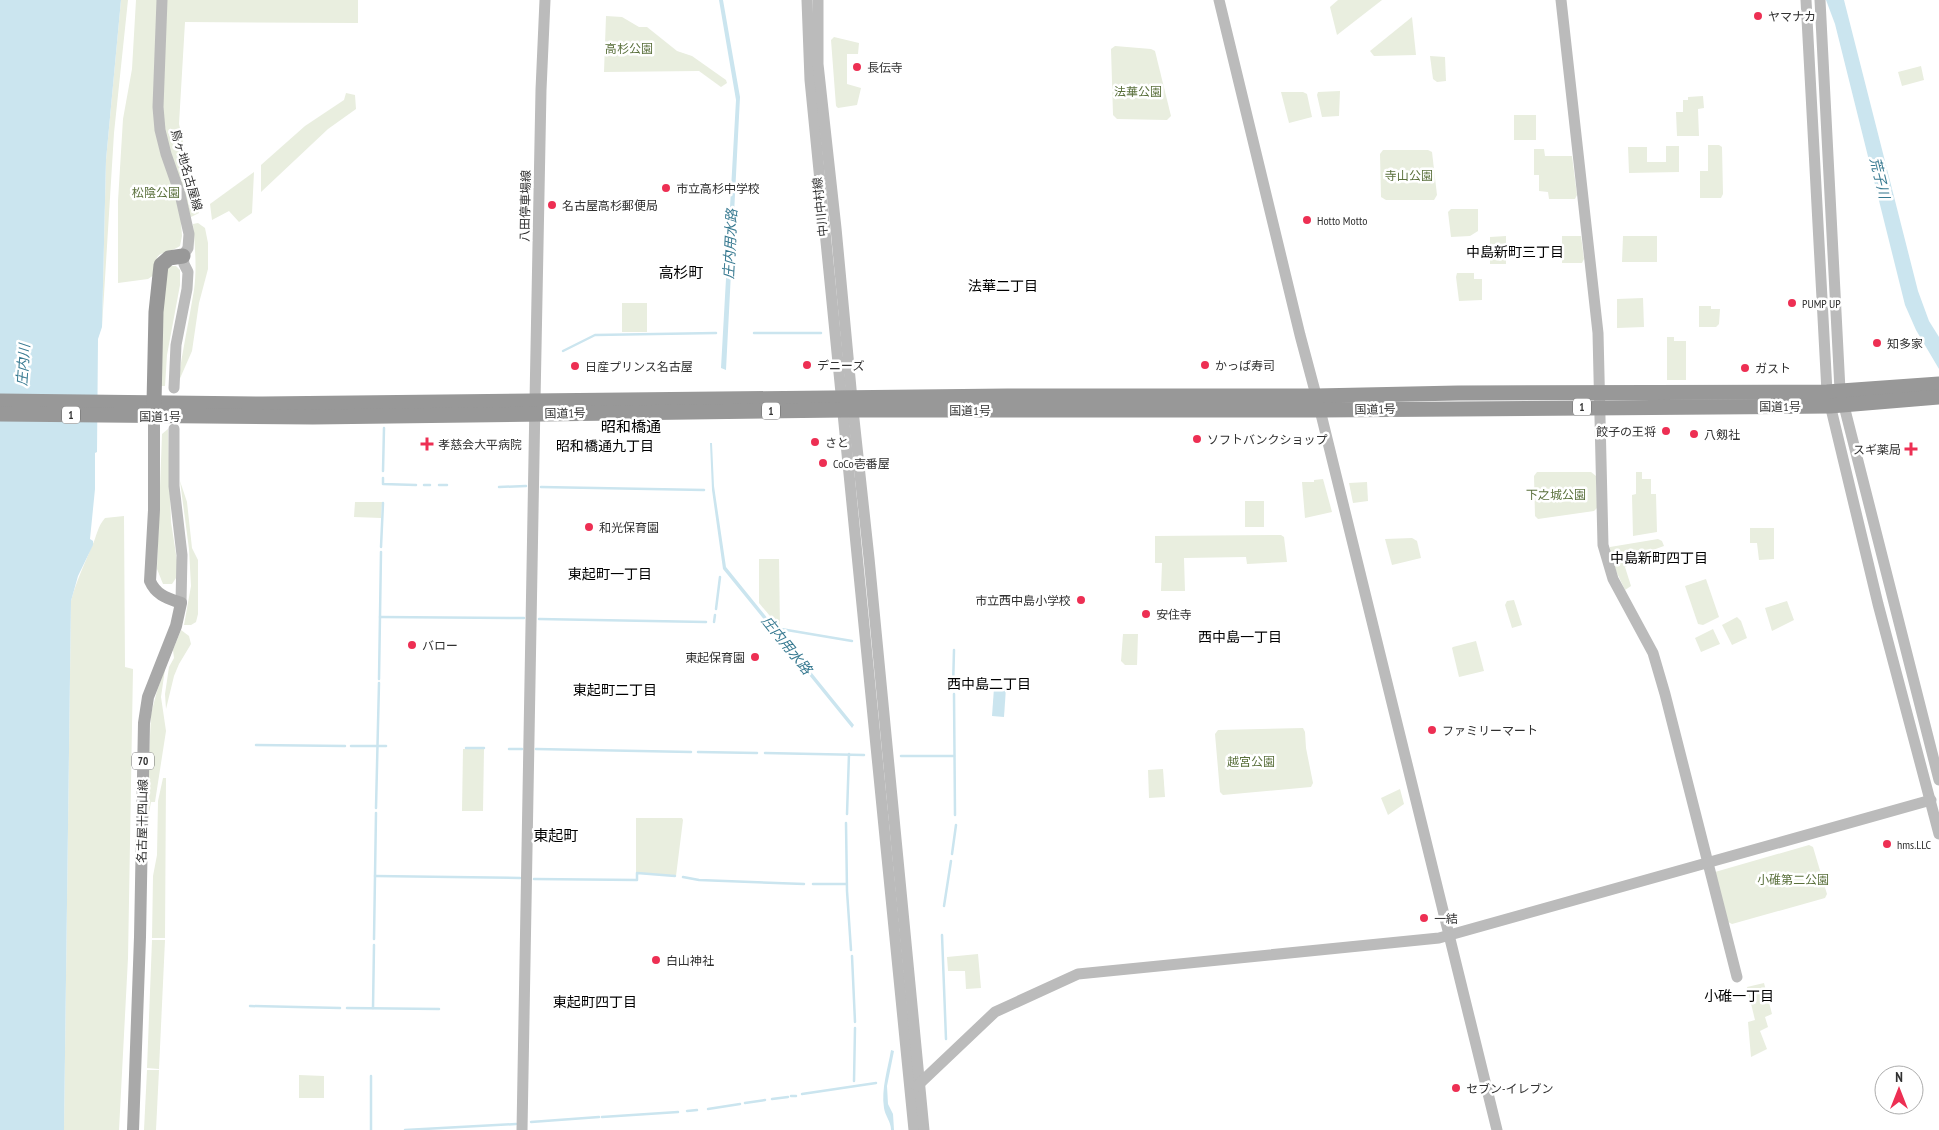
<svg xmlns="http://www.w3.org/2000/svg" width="1939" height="1130" font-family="'PT Sans Narrow','Noto Sans JP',sans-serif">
<rect width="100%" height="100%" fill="#fff"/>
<g fill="#e9eedf">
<polygon points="121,0 128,0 114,133 102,327 106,160"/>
<path d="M136,0H358V23L185,22L179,124L199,213L181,222L182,236L180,246C162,257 155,247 154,275L148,279L118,283V201L123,119L132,69Z"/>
<polygon points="1338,0 1382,0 1337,35 1330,7"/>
<polygon points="606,16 622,17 639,27 647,27 677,51 692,56 726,80 727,83 721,87 699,71 604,72"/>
<polygon points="1412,17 1416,55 1374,56 1370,51"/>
<polygon points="834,37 859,43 858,54 847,54 847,84 861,88 857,105 838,108 836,106 831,40"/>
<polygon points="1115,46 1151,49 1155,51 1171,116 1167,120 1117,119 1113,115 1111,49"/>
<polygon points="1430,56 1445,57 1446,81 1437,82 1433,79"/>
<polygon points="1921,66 1924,80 1902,86 1898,72"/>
<polygon points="1340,91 1339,116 1322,117 1317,95 1318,92"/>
<polygon points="1281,92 1303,92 1307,94 1312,117 1289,123"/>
<polygon points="346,93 355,95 356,109 328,129 261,192 261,165 305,126 344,100"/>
<polygon points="1703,96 1704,108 1698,109 1699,136 1677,136 1676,112 1683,112 1683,100 1688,100 1688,97"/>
<rect x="1514" y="115" width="22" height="25"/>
<polygon points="1708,145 1719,145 1722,147 1723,194 1721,198 1700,198 1700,171 1708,171"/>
<polygon points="1666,146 1679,146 1679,172 1629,173 1628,147 1647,147 1647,162 1666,162"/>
<polygon points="1534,149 1544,149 1545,156 1572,156 1577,195 1575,199 1549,199 1548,192 1539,191 1539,175 1534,175"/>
<polygon points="1383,150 1428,150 1432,152 1437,195 1434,200 1386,200 1381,197 1380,154"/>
<polygon points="254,172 252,213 239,222 229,211 212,220 210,204"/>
<polygon points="1451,209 1478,209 1478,231 1470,236 1451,237 1448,212"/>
<path d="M198,223L205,228L208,243V269L199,303L192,351L178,383C182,352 189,321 194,290C197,269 195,246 193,224Z"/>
<polygon points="1506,236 1506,264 1490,264 1490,237"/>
<polygon points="1562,236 1581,236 1584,259 1582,263 1562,263"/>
<polygon points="1623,236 1657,236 1657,262 1622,262"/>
<polygon points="170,266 176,266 180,270 180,285 167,355 165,386 158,386 165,272"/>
<polygon points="1457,273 1474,273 1474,279 1482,279 1482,300 1459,301 1456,277"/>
<polygon points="1643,298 1644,327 1617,328 1617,299"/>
<rect x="622" y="303" width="25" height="29"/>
<polygon points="1699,306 1711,306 1711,309 1720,309 1719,324 1716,327 1699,327"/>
<polygon points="1667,337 1674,337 1674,341 1686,341 1686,380 1667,380"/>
<polygon points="168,429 171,522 178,567 176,578 172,584 163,584 157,569 162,434"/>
<polygon points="1537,472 1591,472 1596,476 1597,508 1594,511 1538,519 1535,516 1534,476"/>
<polygon points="1636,472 1642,472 1642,479 1651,479 1651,494 1656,494 1657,532 1633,536 1632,495 1636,494"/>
<polygon points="1323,479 1332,512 1305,518 1302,482 1314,482 1314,480"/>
<polygon points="180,481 187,502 192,548 198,560 198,614 196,622 191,625 184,625 191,586 189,549"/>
<polygon points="1367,482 1368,501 1353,503 1349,483"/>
<rect x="1245" y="501" width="19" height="26"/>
<polygon points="355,502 382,502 381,518 354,517"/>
<path d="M124,516L125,667L133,669L128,958L119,1130H64L71,601C76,582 84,565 92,546C97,536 97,527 105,518Z"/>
<polygon points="1750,528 1774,528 1774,559 1759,560 1757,543 1750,543"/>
<polygon points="1281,535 1284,537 1287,562 1247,564 1246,557 1184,558 1185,591 1161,591 1162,563 1155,563 1155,536"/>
<polygon points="1412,538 1417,541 1421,558 1392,565 1385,539"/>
<polygon points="1658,539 1662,541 1664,546 1636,556 1637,558 1626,564 1627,566 1625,567 1631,586 1625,590 1616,571 1609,550 1610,547"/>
<polygon points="759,559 779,559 780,628 759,603"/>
<polygon points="1706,579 1719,617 1703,625 1698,624 1685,586"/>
<polygon points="1514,600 1522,625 1512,628 1505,605 1507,601"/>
<polygon points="1787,601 1794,620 1772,631 1765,608"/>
<polygon points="1737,617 1741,621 1747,638 1732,645 1722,625"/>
<polygon points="1713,629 1720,644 1701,652 1695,638"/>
<polygon points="181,630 189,636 191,644 179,664 174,676 166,709 165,694 169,667 174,658 173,650"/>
<polygon points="1123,634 1138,634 1137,665 1125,665 1121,661"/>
<polygon points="1476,641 1484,671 1459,677 1452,648 1453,647"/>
<polygon points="165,669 161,697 166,731 155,802 151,802 146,829 151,714 157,691"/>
<polygon points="1303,728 1305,732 1306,748 1313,783 1311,787 1223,795 1220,792 1215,734 1218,730"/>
<polygon points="463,749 484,749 483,811 462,811"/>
<polygon points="1163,769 1165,797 1149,798 1148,770"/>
<polygon points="163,778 166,778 165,938 152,938 153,876 157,855 158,801"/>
<polygon points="1400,789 1404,804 1388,815 1381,798"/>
<polygon points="636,818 682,818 683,820 676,876 636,873"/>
<polygon points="1809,845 1813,847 1827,894 1825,898 1732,924 1728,922 1715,872"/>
<polygon points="152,940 165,940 159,1069 147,1068"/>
<polygon points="978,954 981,988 966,989 965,971 948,971 947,957"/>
<polygon points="1764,983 1772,1014 1765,1017 1768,1027 1760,1031 1767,1049 1751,1057 1748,1022 1755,1020 1747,987"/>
<polygon points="147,1070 159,1070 156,1130 144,1130"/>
<polygon points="299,1075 324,1076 324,1098 299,1098"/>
</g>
<g fill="#cbe5ef">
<polygon points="0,0 121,0 106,160 102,327 98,339 97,452 95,453 95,489 90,539 93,541 93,545 78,576 71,601 64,1130 0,1130"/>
<polygon points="719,0 723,0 740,97 726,370 721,368 736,100"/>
<polygon points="1826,0 1844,0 1918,291 1929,321 1939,337 1939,369 1916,330 1905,305 1835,24"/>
<polygon points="710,443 712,443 714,486 726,567 854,725 852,728 723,569 712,490"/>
<polygon points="994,688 1006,688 1004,717 992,716"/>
<path d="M891,1050L894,1051L887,1086L888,1104L893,1114L894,1130H891C891,1121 885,1116 884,1108C881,1089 888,1068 891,1050Z"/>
</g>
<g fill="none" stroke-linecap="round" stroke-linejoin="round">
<g stroke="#cbe5ef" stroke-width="2.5">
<polyline points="754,333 821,333"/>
<polyline points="563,351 595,335 716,333"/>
<polyline points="383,471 384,428"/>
<polyline points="383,478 383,484 416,485"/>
<polyline points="424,485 430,485"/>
<polyline points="439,485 447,485"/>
<polyline points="499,487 526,486"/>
<polyline points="541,487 704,490"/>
<polyline points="381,547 383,503"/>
<polyline points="716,609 720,577"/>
<polyline points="380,617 524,618"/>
<polyline points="539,619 706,622"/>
<polyline points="714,622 715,615"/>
<polyline points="781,629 852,641"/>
<polyline points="379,679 381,552"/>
<polyline points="953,688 954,650"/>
<polyline points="954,694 955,815"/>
<polyline points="256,745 345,746"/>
<polyline points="351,746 386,746"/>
<polyline points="466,748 484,748"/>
<polyline points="509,749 522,749"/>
<polyline points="536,749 691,752"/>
<polyline points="698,752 757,753"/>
<polyline points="765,753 864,755"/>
<polyline points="901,756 954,756"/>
<polyline points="376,808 379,683"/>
<polyline points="847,814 849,754"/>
<polyline points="846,823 847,891 851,950"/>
<polyline points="952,854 956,825"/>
<polyline points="375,876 520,878"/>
<polyline points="683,877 699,880 804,884"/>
<polyline points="534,879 637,880 637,873 675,876"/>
<polyline points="813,884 846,884"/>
<polyline points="944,906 951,861"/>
<polyline points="942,935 946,1039"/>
<polyline points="374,939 376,813"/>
<polyline points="852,956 855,1022"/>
<polyline points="250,1006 340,1008"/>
<polyline points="347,1008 439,1009"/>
<polyline points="373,1008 374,945"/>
<polyline points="854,1081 855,1028"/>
<polyline points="802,1094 876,1083"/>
<polyline points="791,1096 796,1096"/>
<polyline points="772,1099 788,1097"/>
<polyline points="745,1103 765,1100"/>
<polyline points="708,1109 740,1104"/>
<polyline points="687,1111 697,1110"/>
<polyline points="602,1117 678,1112"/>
<polyline points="531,1122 599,1117"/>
<polyline points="371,1130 371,1076"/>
<polyline points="405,1130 516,1124"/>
</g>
<g stroke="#bbb" stroke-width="11">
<polyline points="162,0 158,107 160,130 166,154 180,194 189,234 188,248 183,256 184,264 188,272 187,289 176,345 174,388"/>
<polyline points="807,0 810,80 914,1130"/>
<polyline points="818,0 818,64 836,228 853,410 869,558 924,1130"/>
<polyline points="1219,0 1300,335 1320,410 1497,1130"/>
<polyline points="1561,0 1598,333 1603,545 1613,579 1653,653 1665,694 1737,977"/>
<polyline points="1806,0 1827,392 1878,604 1939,834"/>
<polyline points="1820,0 1840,390 1939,780"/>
<polyline points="174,429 174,486 182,555 181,603"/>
<polyline points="917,1086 995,1012 1078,974 1439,938 1931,800"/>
<polyline points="522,1130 535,401 541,90 545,0"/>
</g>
<path stroke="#a9a9a9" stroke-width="12" d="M133,1130L140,937L144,723L148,697L176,626L181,603C167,598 156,595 150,581L154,510V416"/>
<g stroke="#989898" stroke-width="15">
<polyline points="0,401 263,404 1007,396 1316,396 1458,393 1827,392 1939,384"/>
<polyline points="154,403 156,312 161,265 169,258 183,256"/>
<polyline points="0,414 313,417 843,410 1320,410 1830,406 1939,397"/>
</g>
</g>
<g fill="#ed2f53" stroke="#fff" stroke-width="2">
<circle cx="1758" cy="16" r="5"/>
<circle cx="857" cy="67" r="5"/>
<circle cx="666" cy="188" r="5"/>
<circle cx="552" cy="205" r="5"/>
<circle cx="1307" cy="220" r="5"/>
<circle cx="1792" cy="303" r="5"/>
<circle cx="1877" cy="343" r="5"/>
<circle cx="807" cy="365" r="5"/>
<circle cx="1205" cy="365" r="5"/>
<circle cx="575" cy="366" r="5"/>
<circle cx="1745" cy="368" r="5"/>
<circle cx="1666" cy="431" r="5"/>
<circle cx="1694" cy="434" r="5"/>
<circle cx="1197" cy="439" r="5"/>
<circle cx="815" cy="442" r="5"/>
<path d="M424.5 436.5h5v5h5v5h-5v5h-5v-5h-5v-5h5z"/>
<path d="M1908.5 441.5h5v5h5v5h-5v5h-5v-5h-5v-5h5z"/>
<circle cx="823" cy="463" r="5"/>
<circle cx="589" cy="527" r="5"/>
<circle cx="1081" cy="600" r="5"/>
<circle cx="1146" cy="614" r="5"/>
<circle cx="412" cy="645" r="5"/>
<circle cx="755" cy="657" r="5"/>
<circle cx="1432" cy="730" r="5"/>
<circle cx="1887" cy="844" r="5"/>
<circle cx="1424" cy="918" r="5"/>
<circle cx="656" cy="960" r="5"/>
<circle cx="1456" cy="1088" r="5"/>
</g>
<g text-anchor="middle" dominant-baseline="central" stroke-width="5" stroke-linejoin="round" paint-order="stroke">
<g fill="#fff" stroke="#6f6f6f" stroke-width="1">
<rect x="1573" y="398.5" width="18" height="17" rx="4"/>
<rect x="762" y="402.5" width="18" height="17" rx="4"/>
<rect x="62" y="406.5" width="18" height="17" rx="4"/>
<rect x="132" y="752.5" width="22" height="17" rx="4"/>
</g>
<g font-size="11" font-weight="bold" fill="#313131">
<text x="1582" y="407">1</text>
<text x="771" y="411">1</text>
<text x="71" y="415">1</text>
<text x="143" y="761">70</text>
</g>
<g font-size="12" fill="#313131" stroke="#fff" text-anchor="start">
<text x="1768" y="16">ヤマナカ</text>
<text x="867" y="67">長伝寺</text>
<text x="676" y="188">市立高杉中学校</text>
<text x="562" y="205">名古屋高杉郵便局</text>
<text x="1317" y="220">Hotto Motto</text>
<text x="1802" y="303">PUMP UP</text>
<text x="1887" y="343">知多家</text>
<text x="817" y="365">デニーズ</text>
<text x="1215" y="365">かっぱ寿司</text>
<text x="585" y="366">日産プリンス名古屋</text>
<text x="1755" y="368">ガスト</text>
<text x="1656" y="431" text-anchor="end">餃子の王将</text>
<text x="1704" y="434">八剱社</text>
<text x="1207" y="439">ソフトバンクショップ</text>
<text x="825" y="442">さと</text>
<text x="438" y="444">孝慈会大平病院</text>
<text x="1901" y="449" text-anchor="end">スギ薬局</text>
<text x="833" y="463">CoCo壱番屋</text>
<text x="599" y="527">和光保育園</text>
<text x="1071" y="600" text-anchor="end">市立西中島小学校</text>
<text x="1156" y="614">安住寺</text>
<text x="422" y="645">バロー</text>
<text x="745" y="657" text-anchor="end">東起保育園</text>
<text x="1442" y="730">ファミリーマート</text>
<text x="1897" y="844">hms.LLC</text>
<text x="1434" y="918">一結</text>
<text x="666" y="960">白山神社</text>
<text x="1466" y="1088">セブン-イレブン</text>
</g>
<g font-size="12" fill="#5a703c" stroke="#fff">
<text x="629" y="48">高杉公園</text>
<text x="1138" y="91">法華公園</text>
<text x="1409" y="175">寺山公園</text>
<text x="156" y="192">松陰公園</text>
<text x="1556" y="494">下之城公園</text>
<text x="1251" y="761">越宮公園</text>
<text x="1793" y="879">小碓第二公園</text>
</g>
<g font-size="12" fill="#313131" stroke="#fff">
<text transform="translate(187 170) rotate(74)">鳥ヶ地名古屋線</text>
<text transform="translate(525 206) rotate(-89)">八田停車場線</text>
<text transform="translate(820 207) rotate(-96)">中川中村線</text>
<text x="1780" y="406">国道1号</text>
<text transform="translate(1375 409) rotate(-1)">国道1号</text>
<text x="970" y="410">国道1号</text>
<text transform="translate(565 413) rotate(-1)">国道1号</text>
<text x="160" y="416">国道1号</text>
<text transform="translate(142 821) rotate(-89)">名古屋十四山線</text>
</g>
<g font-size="14" font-style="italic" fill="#387a91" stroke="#fff">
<text transform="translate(1880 178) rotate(76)">荒子川</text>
<text transform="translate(730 244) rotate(-87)">庄内用水路</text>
<text transform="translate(23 365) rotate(-86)">庄内川</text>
<text transform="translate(787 645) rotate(51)">庄内用水路</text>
</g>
<g font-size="14" fill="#000" stroke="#fff">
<text x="1515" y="252">中島新町三丁目</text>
<text x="1003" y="286">法華二丁目</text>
<text x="605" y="446">昭和橋通九丁目</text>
<text x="1659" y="558">中島新町四丁目</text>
<text x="610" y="574">東起町一丁目</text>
<text x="1240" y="637">西中島一丁目</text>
<text x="989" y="684">西中島二丁目</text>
<text x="615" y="690">東起町二丁目</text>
<text x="1739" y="996">小碓一丁目</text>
<text x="595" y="1002">東起町四丁目</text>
</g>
<g font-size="15" fill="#000" stroke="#fff">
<text x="681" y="272">高杉町</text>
<text x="631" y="426">昭和橋通</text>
<text x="556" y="835">東起町</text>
</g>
</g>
<g transform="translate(1899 1090)"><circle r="24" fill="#ffffff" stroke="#adadad"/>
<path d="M0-4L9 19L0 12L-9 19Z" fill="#ed2f53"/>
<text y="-8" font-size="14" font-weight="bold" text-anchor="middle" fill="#313131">N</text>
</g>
</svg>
